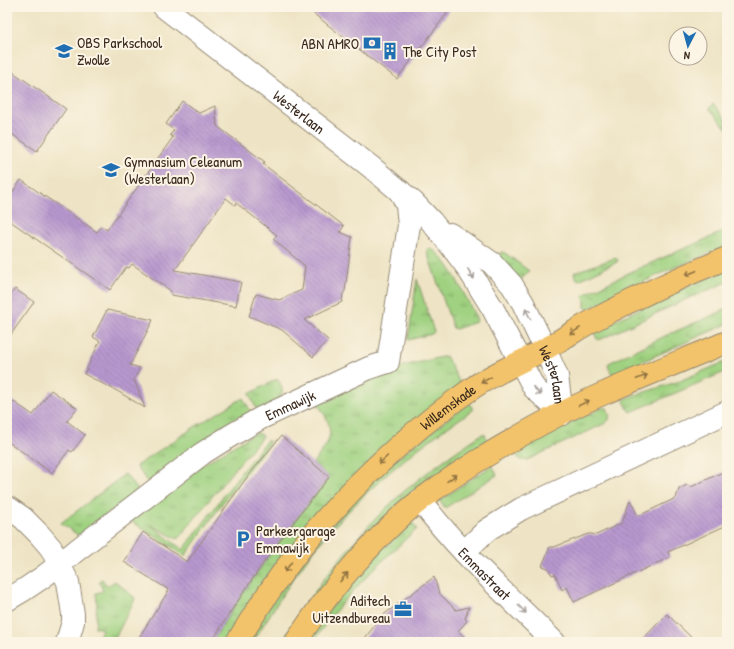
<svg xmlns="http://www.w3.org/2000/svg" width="734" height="649" font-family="'Patrick Hand',sans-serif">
<defs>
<pattern id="grass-tufts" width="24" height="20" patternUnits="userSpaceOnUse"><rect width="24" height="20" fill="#9fd180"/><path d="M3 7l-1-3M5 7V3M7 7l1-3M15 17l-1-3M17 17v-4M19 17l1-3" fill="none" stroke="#83aa68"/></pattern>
<pattern id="building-back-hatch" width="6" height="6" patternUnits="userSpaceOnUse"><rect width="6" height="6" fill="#b898cf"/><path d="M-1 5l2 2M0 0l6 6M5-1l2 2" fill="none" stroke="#977ca7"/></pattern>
</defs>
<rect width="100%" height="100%" fill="#fcf5e5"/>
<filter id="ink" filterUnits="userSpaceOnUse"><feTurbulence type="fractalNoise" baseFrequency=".025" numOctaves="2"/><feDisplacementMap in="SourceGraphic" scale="8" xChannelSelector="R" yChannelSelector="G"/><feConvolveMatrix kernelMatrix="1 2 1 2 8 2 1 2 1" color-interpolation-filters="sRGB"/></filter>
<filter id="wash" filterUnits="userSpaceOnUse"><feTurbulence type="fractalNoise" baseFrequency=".012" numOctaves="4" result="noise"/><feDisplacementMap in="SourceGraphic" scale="16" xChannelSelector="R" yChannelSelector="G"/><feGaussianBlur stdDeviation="0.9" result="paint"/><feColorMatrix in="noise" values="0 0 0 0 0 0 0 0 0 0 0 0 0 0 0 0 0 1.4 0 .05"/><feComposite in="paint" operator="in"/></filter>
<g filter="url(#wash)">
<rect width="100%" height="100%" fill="#eee4c5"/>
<g fill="url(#grass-tufts)" stroke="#6d7e4f">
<polygon points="713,104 727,121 727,129 709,108"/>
<polygon points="727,230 727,246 664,272 587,309 585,307 585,300 583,296 585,294 637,269"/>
<path d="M428,248C446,251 469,304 477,320L476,322L456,329L453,328L428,255L427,251Z"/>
<polygon points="501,252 505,253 529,271 520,281 499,256"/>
<polygon points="615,258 618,260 617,262 579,280 577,279 574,273 575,272"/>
<polygon points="727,270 727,282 687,299 599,340 597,339 594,332 595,330 675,292"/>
<polygon points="417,279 434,332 432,334 408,340"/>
<polygon points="727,309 727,324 614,374 612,374 608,366 609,363 665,336"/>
<path d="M446,356L460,383L459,385L232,633L226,642H212C247,584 287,530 329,478L313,463C317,457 322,452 326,445C335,430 326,414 316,403L378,372Z"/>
<polygon points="727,361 727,371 631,412 629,411 624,401 625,399 632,396 677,382"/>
<path d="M277,379C292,397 271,405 258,412L249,394Z"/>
<polygon points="243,398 253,415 148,483 136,466 196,426"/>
<path d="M469,402L473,410L472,411C409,451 354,499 308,558C288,585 270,614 253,642H246L273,597L371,479Z"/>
<path d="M604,407L607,408C609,414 612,418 606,423L527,460H520L515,454L516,451L583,417Z"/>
<polygon points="257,432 263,436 231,473 179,538 177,539 151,525 182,549 184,549 239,475 267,440 270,442 224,501 185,556 131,521 202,465"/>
<path d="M482,434H485L488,442L434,476L289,642H282C310,595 343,551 382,512C412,482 447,457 482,434Z"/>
<polygon points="491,466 493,467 497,475 445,508 440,500"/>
<polygon points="125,474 138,490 79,536 61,523"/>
<path d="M412,522L417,529C378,564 342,598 313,642H303L368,562Z"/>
<polygon points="102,579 107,586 115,581 134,597 135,599 113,642 89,642 90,640 97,642 102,629 95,627 97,603 96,593 103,591 99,581"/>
</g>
<g id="blocks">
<g fill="url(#building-back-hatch)">
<polygon points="305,7 452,7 397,79"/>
<polygon points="7,68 66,109 37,151 7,131"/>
<polygon points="182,101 199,113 215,106 217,126 265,162 263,164 344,226 340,232 352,237 345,291 343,294 342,302 304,320 328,340 313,357 282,330 249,316 256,294 279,300 302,290 305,266 273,239 277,235 236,203 235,205 226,198 175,270 241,282 236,306 171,295 171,291 132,264 129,268 126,267 110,290 7,219 7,200 21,180 97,232 101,226 107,230 173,137 170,135 174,130 166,124"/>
<polygon points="15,289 34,302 7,340 7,299"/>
<polygon points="107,310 153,320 130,365 140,368 134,380 145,408 119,392 84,374 100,341 93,337"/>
<polygon points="51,390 77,408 67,421 85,435 72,452 69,450 52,473 7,441 7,397 33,415"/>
<polygon points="281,436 329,477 296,519 264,562 227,617 212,642 136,642 169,590 124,562 143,532 187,562 245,480"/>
<polygon points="727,470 727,525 668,552 670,557 574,602 567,587 562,590 555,574 552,575 548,568 542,566 550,547 554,547 588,534 592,534 596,535 622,523 630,500 638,516 676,498 679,489 687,485 691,487"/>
<polygon points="434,577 439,593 456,610 469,607 465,619 467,621 458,631 470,642 362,642 382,616"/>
<polygon points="667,614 696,642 640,642"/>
</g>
</g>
</g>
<g filter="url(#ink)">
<use href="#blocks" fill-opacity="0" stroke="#948772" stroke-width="1"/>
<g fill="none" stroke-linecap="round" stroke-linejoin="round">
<g stroke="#948772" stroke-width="24">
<g id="minor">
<path id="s1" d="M164,7L371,167L414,203L431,221L448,242L467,267L493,309L534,388L562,414"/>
<path id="s2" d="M450,234L492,263L512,285L523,303L545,349L557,376L562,414"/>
<path id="s3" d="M420,500C459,552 508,596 554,642"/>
<polyline points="7,507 23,518 39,534 51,548 68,582 73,614 73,622 67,642"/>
<polyline points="464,552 487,530 521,509 727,412"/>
<path id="s4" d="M7,600C32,586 55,569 77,550L203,453L230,436L261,418L369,368L388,362L409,225L407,205L400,191"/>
</g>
</g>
<g stroke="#948772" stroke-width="24">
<g id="major">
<path id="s5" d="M237,642C257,609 278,577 302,547C351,486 409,432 474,387C496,372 522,362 545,349C562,340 577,329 594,320C637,297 682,276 727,258"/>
<path d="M296,642C324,598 358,557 396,521C420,498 448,480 476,462C518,436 562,411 607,392C647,374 687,359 727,342"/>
</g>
</g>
<use href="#minor" stroke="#fff" stroke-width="22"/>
<use href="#major" stroke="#f2c36a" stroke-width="22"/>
</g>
<defs><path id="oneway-shaft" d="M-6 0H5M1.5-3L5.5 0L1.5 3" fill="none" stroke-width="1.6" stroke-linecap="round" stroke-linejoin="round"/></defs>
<g stroke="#8d6f40">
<use href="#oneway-shaft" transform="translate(691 273) rotate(157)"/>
<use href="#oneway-shaft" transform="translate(575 331) rotate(149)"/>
<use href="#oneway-shaft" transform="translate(642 377) rotate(-22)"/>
<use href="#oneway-shaft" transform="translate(486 380) rotate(151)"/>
<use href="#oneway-shaft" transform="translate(584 403) rotate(-26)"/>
<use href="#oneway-shaft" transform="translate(383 460) rotate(138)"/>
<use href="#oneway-shaft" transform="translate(452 478) rotate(-35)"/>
<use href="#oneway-shaft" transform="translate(288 567) rotate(126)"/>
<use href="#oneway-shaft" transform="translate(344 577) rotate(-49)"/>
</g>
<g stroke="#a79f9a">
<use href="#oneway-shaft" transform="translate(471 274) rotate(58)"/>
<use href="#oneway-shaft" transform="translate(528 314) rotate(-116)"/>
<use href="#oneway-shaft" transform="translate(537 391) rotate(47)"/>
<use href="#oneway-shaft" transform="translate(522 609) rotate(45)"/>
</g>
</g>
<defs>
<g id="bank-bare" transform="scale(1.38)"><path d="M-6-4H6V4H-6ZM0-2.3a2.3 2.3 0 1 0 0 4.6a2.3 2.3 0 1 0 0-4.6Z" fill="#1f6fb2" stroke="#fcf5e5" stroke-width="2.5" paint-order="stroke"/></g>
<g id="school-bare" transform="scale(1.38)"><path d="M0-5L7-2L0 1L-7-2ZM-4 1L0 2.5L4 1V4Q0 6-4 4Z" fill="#1f6fb2" stroke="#fcf5e5" stroke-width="2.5" paint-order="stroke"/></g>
<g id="building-bare" transform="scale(1.38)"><path d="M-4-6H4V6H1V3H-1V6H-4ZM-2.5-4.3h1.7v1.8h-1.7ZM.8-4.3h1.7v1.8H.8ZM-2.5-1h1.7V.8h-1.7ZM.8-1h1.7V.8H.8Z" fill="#1f6fb2" stroke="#fcf5e5" stroke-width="2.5" paint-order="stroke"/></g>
<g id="parking-bare" transform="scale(1.38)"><path d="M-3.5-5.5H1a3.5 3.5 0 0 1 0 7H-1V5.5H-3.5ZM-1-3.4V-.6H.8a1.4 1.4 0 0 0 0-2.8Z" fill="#1f6fb2" stroke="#fcf5e5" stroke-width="2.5" paint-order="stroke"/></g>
<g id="office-bare" transform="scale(1.38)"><path d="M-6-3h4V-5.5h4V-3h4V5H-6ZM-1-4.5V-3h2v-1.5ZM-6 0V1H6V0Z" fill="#1f6fb2" stroke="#fcf5e5" stroke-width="2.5" paint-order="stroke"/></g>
</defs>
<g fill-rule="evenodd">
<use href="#bank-bare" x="372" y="43"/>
<use href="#school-bare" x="64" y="51"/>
<use href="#building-bare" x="390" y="51"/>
<use href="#school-bare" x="111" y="170"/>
<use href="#parking-bare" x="243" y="539"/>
<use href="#office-bare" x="403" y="609"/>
</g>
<g text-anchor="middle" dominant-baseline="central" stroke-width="4" stroke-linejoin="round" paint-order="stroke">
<g font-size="15" fill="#3b2a1e" stroke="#fcf5e5" text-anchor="start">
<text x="77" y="42">OBS Parkschool<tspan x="77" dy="17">Zwolle</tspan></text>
<text x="359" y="43" text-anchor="end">ABN AMRO</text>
<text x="403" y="51">The City Post</text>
<text x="124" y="161">Gymnasium Celeanum<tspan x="124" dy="17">(Westerlaan)</tspan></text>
<text x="256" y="530">Parkeergarage<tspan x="256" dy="17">Emmawijk</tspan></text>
<text x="390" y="600" text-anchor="end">Aditech<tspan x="390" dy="17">Uitzendbureau</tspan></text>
</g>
<g font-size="15" fill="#3b2a1e" stroke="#fcf5e5">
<text stroke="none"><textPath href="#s1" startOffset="171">Westerlaan</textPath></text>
<text stroke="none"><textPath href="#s2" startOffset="180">Westerlaan</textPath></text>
<text stroke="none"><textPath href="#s4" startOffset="345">Emmawijk</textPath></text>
<text stroke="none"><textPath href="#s5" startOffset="318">Willemskade</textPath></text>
<text stroke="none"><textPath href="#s3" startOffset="98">Emmastraat</textPath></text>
</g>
</g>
<rect width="734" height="649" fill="none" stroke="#fcf5e5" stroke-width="24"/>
<g transform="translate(688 46) rotate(186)"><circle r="19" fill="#fcf5e5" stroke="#afa495"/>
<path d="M0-3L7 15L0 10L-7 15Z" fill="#1f6fb2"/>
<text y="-6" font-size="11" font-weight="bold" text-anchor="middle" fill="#3b2a1e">N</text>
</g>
</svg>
